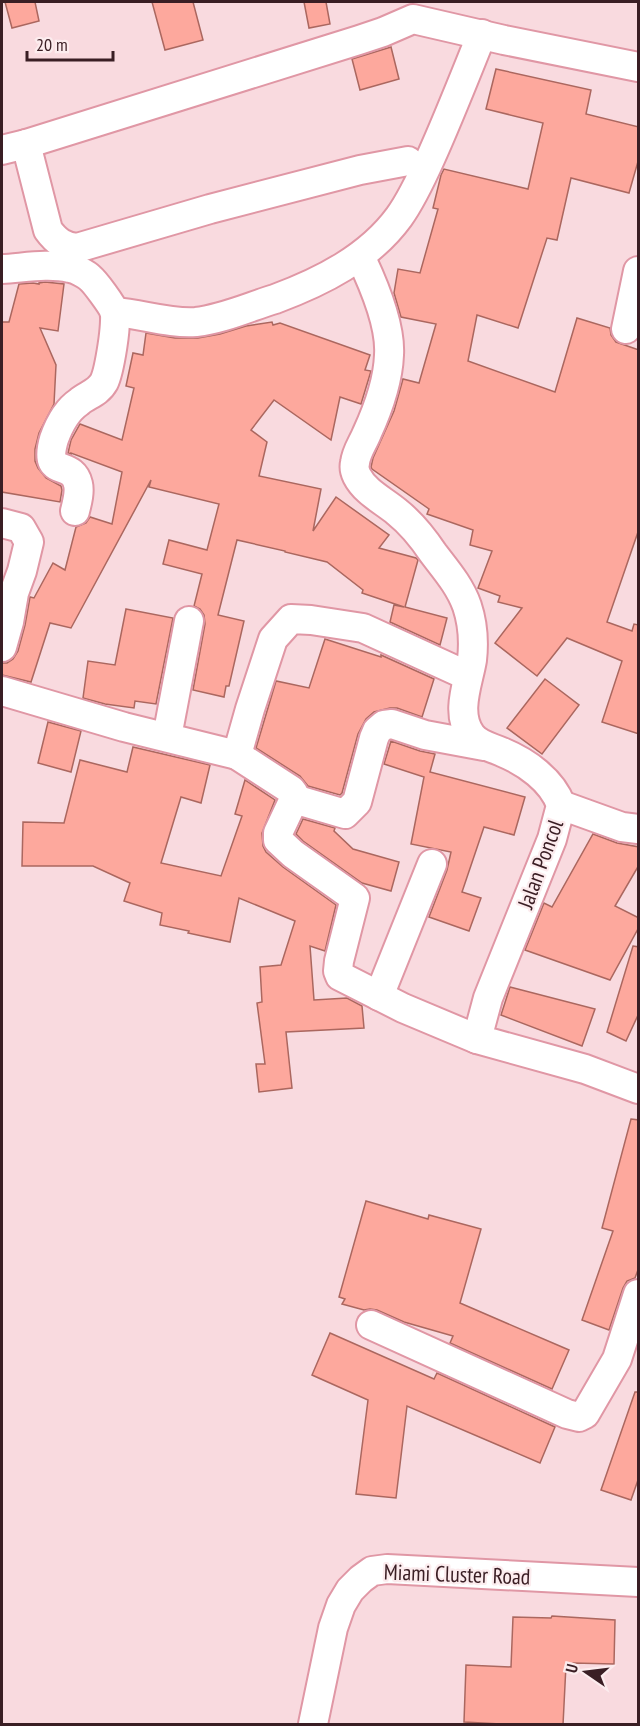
<svg xmlns="http://www.w3.org/2000/svg" width="640" height="1726" font-family="'PT Sans Narrow',sans-serif">
<rect width="100%" height="100%" fill="#f9dadf"/>
<g fill="#fda89d" stroke="#ab675f" stroke-width="1.5">
<polygon points="5,2 35,2 39,21 12,28"/>
<polygon points="152,2 193,2 203,40 165,50"/>
<polygon points="304,2 326,2 330,24 309,28"/>
<polygon points="391,47 399,79 360,90 352,59"/>
<polygon points="496,69 591,90 586,114 639,127 639,158 629,193 571,178 557,240 547,238 518,328 477,315 468,361 555,392 577,318 610,328 611,335 616,342 639,350 639,529 607,622 632,631 634,624 639,625 639,734 602,722 622,661 567,638 537,676 495,643 522,608 498,602 500,596 478,588 492,551 470,545 473,530 427,514 429,509 372,469 371,467 373,458 394,411 403,379 419,383 436,324 401,317 394,293 398,269 420,273 438,209 433,208 441,175 444,169 528,189 543,123 486,109"/>
<polygon points="45,282 64,284 58,331 40,328 56,365 54,404 39,433 35,449 35,461 38,468 46,478 61,486 62,490 60,502 2,492 2,322 9,322 19,284 33,283 39,284 39,283"/>
<polygon points="272,322 273,325 280,323 370,355 365,370 371,371 361,404 340,397 331,440 274,400 251,430 267,442 259,476 321,489 313,531 336,497 389,535 379,548 416,558 418,560 405,607 447,618 440,645 390,622 394,605 404,607 362,593 363,590 327,562 285,552 285,551 237,540 218,615 244,621 229,686 226,686 224,697 193,690 205,624 204,615 200,609 194,606 202,574 163,564 169,540 207,550 219,504 149,487 151,480 71,628 50,623 31,682 2,675 2,663 7,663 13,659 18,651 25,625 30,597 34,598 53,563 65,570 76,527 86,523 90,517 112,524 122,472 71,453 71,454 68,453 71,440 80,424 122,440 134,388 126,386 133,353 143,355 146,333 175,338 198,338 220,334 246,326"/>
<polygon points="126,609 173,618 156,704 135,701 134,708 105,704 83,698 88,661 115,665"/>
<polygon points="325,639 381,657 381,655 434,679 422,717 397,708 390,708 374,712 366,719 358,734 342,793 340,795 308,786 300,776 256,748 276,681 309,688"/>
<polygon points="545,679 579,705 542,754 507,728"/>
<polygon points="48,722 81,731 71,772 38,763"/>
<polygon points="391,741 420,751 435,754 430,772 525,797 514,835 484,827 462,892 481,898 469,931 429,917 447,870 451,852 411,844 424,777 384,764"/>
<polygon points="133,747 210,765 201,803 181,797 161,863 221,876 242,816 235,814 245,780 275,800 262,833 263,846 266,852 283,867 336,905 325,951 310,946 314,1000 347,998 362,1006 364,1028 286,1032 292,1088 259,1092 256,1064 265,1064 257,1003 262,1002 260,967 281,965 295,921 239,898 230,942 188,933 189,931 160,925 162,913 124,901 130,883 93,866 22,866 23,822 64,823 80,760 127,772"/>
<polygon points="303,819 335,828 334,831 353,849 399,862 391,891 362,883 303,841 296,834"/>
<polygon points="593,834 617,843 639,847 639,865 615,906 639,918 639,927 610,980 525,950 544,903 552,907"/>
<polygon points="633,946 639,947 639,1013 626,1041 607,1032"/>
<polygon points="510,987 595,1009 582,1046 501,1015"/>
<polygon points="631,1119 639,1120 639,1267 635,1278 627,1281 623,1288 609,1330 582,1320 613,1231 602,1228"/>
<polygon points="366,1201 428,1219 429,1215 481,1229 460,1303 569,1350 552,1389 450,1343 453,1336 404,1322 377,1310 370,1309 364,1310 342,1304 345,1299 339,1297"/>
<polygon points="330,1333 434,1379 437,1373 555,1427 540,1463 407,1406 396,1498 356,1494 368,1400 312,1375"/>
<polygon points="635,1392 639,1392 639,1477 631,1500 601,1490"/>
<polygon points="552,1616 615,1620 614,1664 573,1663 573,1665 566,1665 563,1725 518,1725 464,1722 466,1665 511,1667 513,1617 551,1618"/>
</g>
<g fill="none" stroke-linecap="round" stroke-linejoin="round">
<g stroke="#e097a5" stroke-width="32">
<g id="minor">
<path d="M26,144L48,230C56,241 64,247 77,248L210,209L360,170L408,161"/>
<polyline points="2,150 26,144 359,40 383,32 413,19 504,40 638,67"/>
<path d="M360,256C373,283 391,325 389,355C388,382 378,409 367,433C363,443 356,452 355,463C354,467 355,472 357,476C365,492 384,501 397,512C412,524 423,538 433,553C446,570 460,586 467,606C473,624 474,642 472,660C468,684 455,713 471,735C478,745 491,747 502,752C526,762 552,780 561,805L552,839L488,998L477,1039L585,1069L638,1089"/>
<path d="M2,269C23,268 48,263 70,268C76,269 86,274 90,278C95,282 112,305 114,311C118,321 109,372 104,382C98,393 87,395 79,402C67,410 59,425 54,439C42,480 72,458 78,484C80,492 77,503 75,511"/>
<path d="M115,312C142,314 169,324 196,322C223,319 249,307 275,299C321,282 369,258 399,217C412,199 422,177 431,157C449,117 465,76 482,34"/>
<polyline points="626,329 638,271"/>
<polyline points="2,523 21,528 29,542 22,571 14,593 9,622 2,647"/>
<polyline points="2,691 124,727 237,755 250,709 273,639 291,619 311,620 363,628 468,676"/>
<polyline points="167,737 189,621"/>
<polyline points="237,755 291,790 294,794 294,799 278,833 278,840 293,854 355,898 339,961 338,971 340,976 403,1008 477,1039"/>
<polyline points="294,799 345,814 357,802 374,738 377,731 384,725 392,724 425,735 484,746"/>
<polyline points="561,805 622,827 638,829"/>
<polyline points="379,996 432,864"/>
<polyline points="371,1325 567,1414 579,1417 585,1414 617,1359 638,1294"/>
<polyline points="313,1724 333,1628 341,1605 350,1590 361,1579 372,1571 387,1569 638,1582"/>
</g>
</g>
<use href="#minor" stroke="#fff" stroke-width="28"/>
</g>
<g text-anchor="middle" dominant-baseline="central" stroke-width="4.5" stroke-linejoin="round" paint-order="stroke">
<g font-size="22" fill="#3a1e24" stroke="#fcecee">
<text transform="translate(540 864) rotate(-70)">Jalan Poncol</text>
<text transform="translate(457 1574) rotate(2)">Miami Cluster Road</text>
</g>
</g>
<rect width="640" height="1726" fill="none" stroke="#3a1e24" stroke-width="6"/>
<g transform="translate(586 1672) rotate(284)" stroke="#fcecee" stroke-width="4.5" paint-order="stroke">
<path d="M0-4.5L10 22L0 15L-10 22Z" fill="#3a1e24"/>
<text y="-9" font-size="16" font-weight="bold" text-anchor="middle" fill="#3a1e24">U</text>
</g>
<path d="M27 51v9h86v-9" fill="none" stroke="#3a1e24" stroke-width="3"/>
<text x="36" y="51" font-size="18" fill="#3a1e24" stroke="#fcecee" stroke-width="4.5" paint-order="stroke">20 m</text>
</svg>
